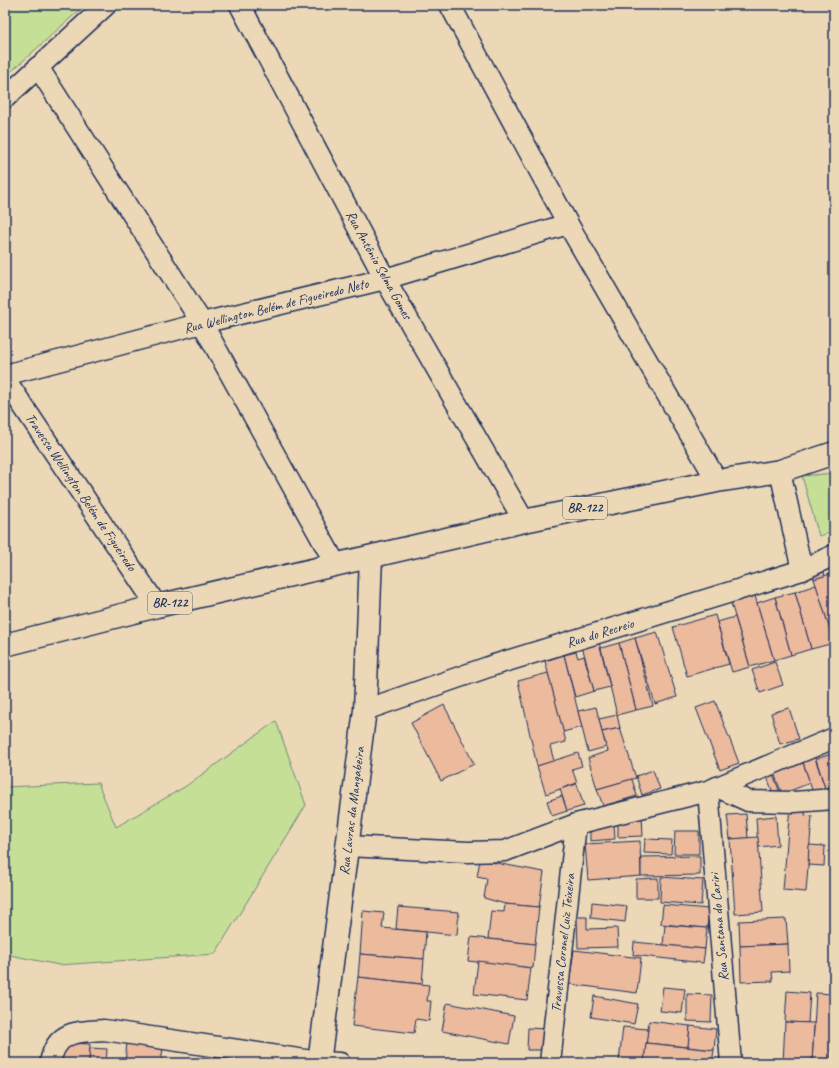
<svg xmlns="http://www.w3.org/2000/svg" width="839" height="1068" font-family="Caveat,sans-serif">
<rect width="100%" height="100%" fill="#ecd8b6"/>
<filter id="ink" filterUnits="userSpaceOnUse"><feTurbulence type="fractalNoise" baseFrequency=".025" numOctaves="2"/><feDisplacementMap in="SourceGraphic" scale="8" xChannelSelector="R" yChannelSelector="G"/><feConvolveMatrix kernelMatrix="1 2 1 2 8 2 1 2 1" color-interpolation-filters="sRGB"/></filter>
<g filter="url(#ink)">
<g fill="#c5df96" stroke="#70877a">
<polygon points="5,5 85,5 5,77"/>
<polygon points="834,473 834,532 819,536 802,476"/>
<polygon points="276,721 306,805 215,954 59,965 5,954 5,787 98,783 116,827 186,786"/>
</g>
<g fill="#ecba9d" stroke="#1b2f5e">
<polygon points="823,568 825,576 814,579 812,571"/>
<polygon points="834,573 834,643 814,579"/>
<polygon points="816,585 834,643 811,649 795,592"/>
<polygon points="795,592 811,649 791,655 775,597"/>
<polygon points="755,596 774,660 750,667 731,603"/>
<polygon points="775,597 791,655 774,660 757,603"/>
<polygon points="715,615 729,664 687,676 673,627"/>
<polygon points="735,617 750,667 732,672 717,622"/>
<polygon points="657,632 677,697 655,704 635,638"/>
<polygon points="635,638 653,706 636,710 619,643"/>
<polygon points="599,642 610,687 594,691 582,646"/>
<polygon points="619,643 636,710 617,715 601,648"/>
<polygon points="576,652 578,658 584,656 594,691 575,697 564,655"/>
<polygon points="564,655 582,727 563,732 545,661"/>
<polygon points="775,662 783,685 760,693 752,670"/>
<polygon points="548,673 566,742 550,746 554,761 537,766 518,681"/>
<polygon points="715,701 739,763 720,770 696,708"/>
<polygon points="444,705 474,764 441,781 411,723"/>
<polygon points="596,707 606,747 588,752 578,711"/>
<polygon points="789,708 799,739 780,744 771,713"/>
<polygon points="617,715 620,728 602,732 599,719"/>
<polygon points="620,728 636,778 597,789 588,758 608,751 602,732"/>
<polygon points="578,753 582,766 572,769 577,783 546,794 537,766"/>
<polygon points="834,753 834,786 825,788 816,759"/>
<polygon points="814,755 825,788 813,793 802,759"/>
<polygon points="803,763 810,783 782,794 774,773"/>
<polygon points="653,770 660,789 642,795 636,776"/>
<polygon points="773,774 779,790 773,793 767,777"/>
<polygon points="632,779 637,796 603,806 597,789"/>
<polygon points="577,784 584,806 567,811 560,789"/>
<polygon points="562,796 567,811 552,816 547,801"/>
<polygon points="790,806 805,807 805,815 812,816 806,892 783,890"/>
<polygon points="746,814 748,838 730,839 727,815"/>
<polygon points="642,815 643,836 618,837 618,816"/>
<polygon points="776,816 778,845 758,847 756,818"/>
<polygon points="614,825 615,839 590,841 590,827"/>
<polygon points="675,831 699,831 699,854 674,854"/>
<polygon points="758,837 763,912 735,914 730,839"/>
<polygon points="645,839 672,840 671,854 644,853"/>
<polygon points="640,841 641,876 588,880 585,844"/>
<polygon points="809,845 825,846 824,866 808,865"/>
<polygon points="700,856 700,875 641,876 641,857"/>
<polygon points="480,860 544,872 539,907 505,904 484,898 487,879 477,877"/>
<polygon points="661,877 703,880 701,905 660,902"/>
<polygon points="658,878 658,898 636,898 636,879"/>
<polygon points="592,902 627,906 625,922 591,918"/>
<polygon points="505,904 539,907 535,944 488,939 491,911 504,912"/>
<polygon points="663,905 709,909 707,928 661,924"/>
<polygon points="398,907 459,912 457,935 396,929"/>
<polygon points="363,911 384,913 382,928 426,932 424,959 360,954"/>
<polygon points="577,917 587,917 587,929 617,928 618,947 578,948"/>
<polygon points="786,919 788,944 740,946 739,921"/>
<polygon points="665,925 707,928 705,949 663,945"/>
<polygon points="471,937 535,944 533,968 468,961"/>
<polygon points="634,942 705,949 703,963 633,955"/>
<polygon points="788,944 789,971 772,972 773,981 741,982 740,946"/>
<polygon points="574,950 641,958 637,993 569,984"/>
<polygon points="360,954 424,959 422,984 358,977"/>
<polygon points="478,961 531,968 527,1000 474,994"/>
<polygon points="358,977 429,985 427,1001 431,1001 429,1021 416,1019 414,1033 352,1026"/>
<polygon points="663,987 685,989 682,1013 660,1011"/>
<polygon points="787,991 810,993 808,1023 785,1022"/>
<polygon points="816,993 834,994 830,1063 812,1063"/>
<polygon points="687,994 712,995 711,1022 687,1021"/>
<polygon points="594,996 638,1004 634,1024 591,1017"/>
<polygon points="447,1003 514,1016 509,1044 442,1031"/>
<polygon points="649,1021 690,1026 688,1047 646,1043"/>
<polygon points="785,1022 814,1023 812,1063 783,1063"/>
<polygon points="690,1026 716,1029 714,1050 688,1047"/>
<polygon points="623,1027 648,1029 644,1063 619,1061"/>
<polygon points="528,1028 548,1029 547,1050 527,1050"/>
<polygon points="57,1042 90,1044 89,1063 56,1063"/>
<polygon points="127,1042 163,1047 161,1063 125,1063"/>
<polygon points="646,1043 714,1050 712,1063 644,1063"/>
<polygon points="90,1048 107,1049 106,1063 89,1063"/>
<polygon points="227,1052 240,1054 238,1063 225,1063"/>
</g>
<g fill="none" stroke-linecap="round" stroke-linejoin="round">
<g stroke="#1b2f5e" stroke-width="23">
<g id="minor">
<polyline points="240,5 385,279 524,521"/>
<polyline points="450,5 568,224 717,481"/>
<polyline points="38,67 202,323 336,565"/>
<polyline points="5,98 106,5"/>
<polyline points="5,375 202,323 385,279 568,224"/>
<polyline points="5,379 157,606"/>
<polyline points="780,471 802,570"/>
<polyline points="365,710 494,665 802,570 834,555"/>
<polyline points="717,787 748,801 794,802 834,799"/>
<polyline points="708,791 731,1063"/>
<polyline points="347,846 468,852 505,851 576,824 708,791 834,738"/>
<path d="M50,1063C56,1030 77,1032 104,1030L319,1062L340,1063"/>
<polyline points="550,1063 576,824"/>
</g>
</g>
<g stroke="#1b2f5e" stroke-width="25">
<polyline id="tertiary" points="319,1063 365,710 371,557"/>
</g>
<g stroke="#1b2f5e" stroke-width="25">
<polyline id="trunk" points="5,645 157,606 524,521 717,481 780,471 834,453"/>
</g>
<use href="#minor" stroke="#ecd8b6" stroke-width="20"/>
<use href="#tertiary" stroke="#ecd8b6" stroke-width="22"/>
<use href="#trunk" stroke="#ecd8b6" stroke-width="22"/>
</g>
</g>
<g text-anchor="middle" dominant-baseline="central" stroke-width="3.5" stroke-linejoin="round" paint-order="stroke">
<g fill="#ecd8b6" stroke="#5a6278" stroke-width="1">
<rect x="563" y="497" width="44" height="22" rx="3"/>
<rect x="148" y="592" width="44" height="22" rx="3"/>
</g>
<g font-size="13" font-weight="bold" fill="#1b2f5e">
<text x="585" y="508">BR-122</text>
<text x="170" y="603">BR-122</text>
</g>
<g font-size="14" fill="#1b2f5e" stroke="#ecd8b6">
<text transform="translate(379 265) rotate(61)">Rua Antônio Selma Gomes</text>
<text transform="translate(276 306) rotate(-14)">Rua Wellington Belém de Figueiredo Neto</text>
<text transform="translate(81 492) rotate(56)">Travessa Wellington Belém de Figueiredo</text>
<text transform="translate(600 633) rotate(-17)">Rua do Recreio</text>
<text transform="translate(352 811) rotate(-83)">Rua Lavras da Mangabeira</text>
<text transform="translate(719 927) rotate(-95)">Rua Santana do Cariri</text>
<text transform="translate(563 943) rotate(-84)">Travessa Coronel Luiz Teixeira</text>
</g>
</g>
<rect width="839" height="1068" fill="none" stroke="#ecd8b6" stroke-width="20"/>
<rect x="10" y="10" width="819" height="1048" fill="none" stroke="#1b2f5e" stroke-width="1.5" filter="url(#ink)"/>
</svg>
